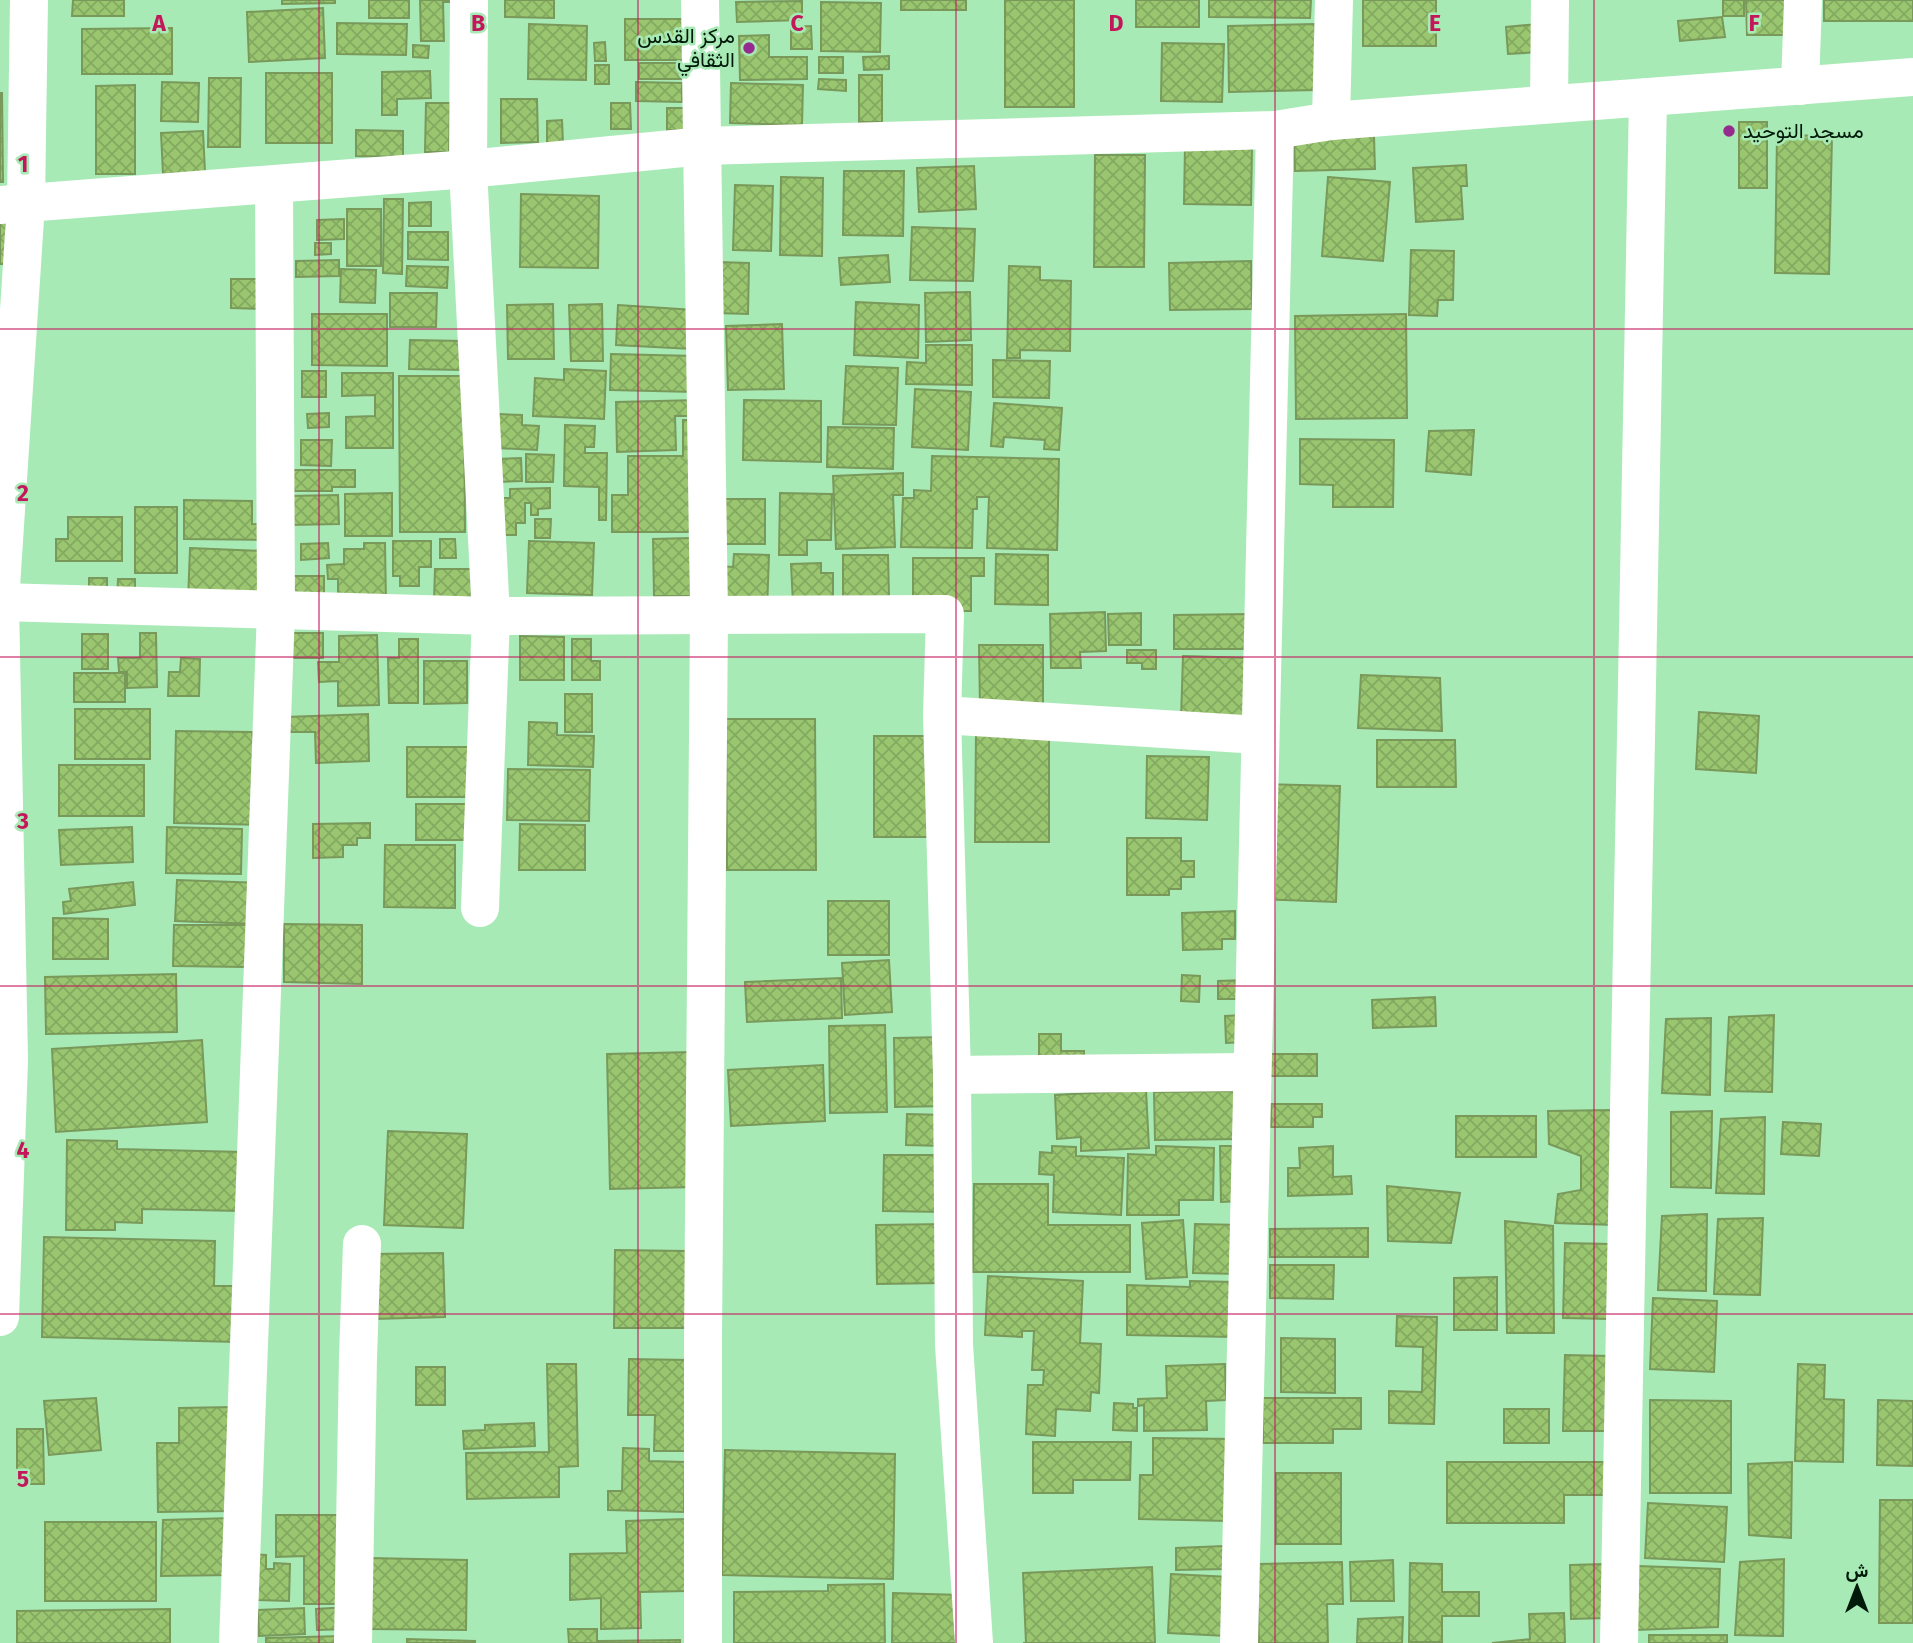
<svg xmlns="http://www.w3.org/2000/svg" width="1913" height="1643" font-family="'Fira Sans',Vazirmatn,sans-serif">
<defs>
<pattern id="building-cross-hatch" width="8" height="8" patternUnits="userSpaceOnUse" patternTransform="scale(1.75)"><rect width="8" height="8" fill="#9ac670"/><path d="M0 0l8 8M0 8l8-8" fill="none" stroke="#83aa60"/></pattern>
</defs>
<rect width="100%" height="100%" fill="#a8eab6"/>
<g fill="url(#building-cross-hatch)" stroke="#79995a" stroke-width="2">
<polygon points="73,0 124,0 124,16 72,16"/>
<polygon points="282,0 335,0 335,3 282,4"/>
<rect x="369" y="0" width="40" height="18"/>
<polygon points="420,0 463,0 463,2 443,2 444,41 421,41"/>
<polygon points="505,0 554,0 554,18 505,17"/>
<rect x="901" y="0" width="65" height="10"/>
<rect x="1005" y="0" width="69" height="107"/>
<rect x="1136" y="0" width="63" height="27"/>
<polygon points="1209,0 1311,0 1310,18 1209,17"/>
<rect x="1363" y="0" width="73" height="46"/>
<rect x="1723" y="0" width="21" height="16"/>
<polygon points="1746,0 1788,0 1788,35 1747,35"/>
<rect x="1824" y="0" width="89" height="21"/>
<polygon points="802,1 802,20 737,22 736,2"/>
<polygon points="821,2 881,3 880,52 821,51"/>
<polygon points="323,8 325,58 249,62 247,12"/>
<polygon points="1722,17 1725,37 1680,41 1678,21"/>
<rect x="625" y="19" width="62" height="41"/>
<polygon points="337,23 407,24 406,55 337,54"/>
<polygon points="529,24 587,26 586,80 528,79"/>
<polygon points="1315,24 1316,90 1229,92 1228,26"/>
<polygon points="1538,24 1540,52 1508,54 1506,27"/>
<polygon points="811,26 812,49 791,49 791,27"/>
<polygon points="172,28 172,74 82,74 82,29"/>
<polygon points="769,35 769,57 807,57 807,79 740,80 739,36"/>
<polygon points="605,42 606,61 595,61 594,43"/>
<polygon points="1162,43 1224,44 1222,102 1161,101"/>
<polygon points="413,45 429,46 428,58 413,57"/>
<polygon points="889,56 889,69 864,70 863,57"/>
<rect x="819" y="57" width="24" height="16"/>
<rect x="639" y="63" width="55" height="16"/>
<rect x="595" y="65" width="14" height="19"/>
<polygon points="430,71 431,98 397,99 397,115 382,115 382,72"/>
<rect x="266" y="73" width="66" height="70"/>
<rect x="859" y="75" width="23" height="47"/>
<polygon points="209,78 241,78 240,147 208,147"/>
<polygon points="819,79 846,80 846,91 818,89"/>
<polygon points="162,82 199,83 198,122 161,121"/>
<polygon points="636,82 682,83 682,102 636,101"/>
<polygon points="731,83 803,85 802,125 730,123"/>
<polygon points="135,85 135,174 96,174 96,86"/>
<polygon points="0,93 2,93 3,182 0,182"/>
<polygon points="501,99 537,99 538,142 501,143"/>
<polygon points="426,103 450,103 449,152 425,152"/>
<polygon points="611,103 630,103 631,129 611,129"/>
<rect x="667" y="108" width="26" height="22"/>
<polygon points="562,120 563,143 547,144 547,121"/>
<rect x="1739" y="122" width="28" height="66"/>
<polygon points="356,130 403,131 403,157 356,156"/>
<polygon points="203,131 205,172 163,174 161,133"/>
<polygon points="1777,135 1832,136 1829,274 1775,273"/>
<polygon points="1374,136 1375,169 1295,171 1294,137"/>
<polygon points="1185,146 1252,147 1251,205 1184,204"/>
<polygon points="1095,155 1145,155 1144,267 1094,267"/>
<polygon points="1466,165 1467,186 1461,186 1463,219 1416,222 1413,168"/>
<polygon points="974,166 976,209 919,212 917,168"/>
<polygon points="844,171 904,171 903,236 843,235"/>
<polygon points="781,177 823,178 822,256 780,255"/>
<polygon points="1328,177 1390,182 1383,261 1322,256"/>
<polygon points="735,185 773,186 771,251 733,250"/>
<polygon points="521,194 599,196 598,268 520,267"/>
<polygon points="384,199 403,199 402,274 383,273"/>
<polygon points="431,202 431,226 409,226 409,203"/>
<rect x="347" y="209" width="34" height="57"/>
<rect x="0" y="219" width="6" height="45"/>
<polygon points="344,219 344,239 317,240 317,220"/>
<polygon points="912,227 975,229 973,281 910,280"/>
<polygon points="408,232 448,232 448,260 408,259"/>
<polygon points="315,243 331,243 331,254 315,255"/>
<polygon points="1411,250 1454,251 1453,300 1438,300 1437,316 1409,315"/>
<polygon points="888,255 890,282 841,285 839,258"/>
<polygon points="339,260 339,276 296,277 296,261"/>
<polygon points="1251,261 1252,309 1170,310 1169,263"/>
<polygon points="717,262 749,263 748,314 716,313"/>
<polygon points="407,266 448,267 447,288 406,286"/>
<polygon points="1009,266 1040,267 1040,280 1071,281 1070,351 1020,350 1020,358 1007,358"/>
<polygon points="341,269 376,270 375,303 340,302"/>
<polygon points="231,279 267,279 267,309 231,308"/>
<polygon points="970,292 971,340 926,342 925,293"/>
<polygon points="390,293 437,293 436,327 390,327"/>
<polygon points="856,302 919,305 918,358 854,355"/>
<polygon points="553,304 554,359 508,359 507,305"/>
<polygon points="602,304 603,361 571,361 569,305"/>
<polygon points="618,305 694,310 692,349 616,345"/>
<polygon points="312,314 387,314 387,366 312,365"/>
<polygon points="1406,314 1407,418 1296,419 1295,316"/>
<polygon points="782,324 784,389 728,390 726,326"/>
<polygon points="410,340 464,341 463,370 409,369"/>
<polygon points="926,345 972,345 972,385 906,384 907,362 926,363"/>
<polygon points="611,354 696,356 695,392 610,390"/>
<polygon points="993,360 1050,361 1049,398 993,397"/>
<polygon points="846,366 898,368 896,425 843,424"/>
<polygon points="564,369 606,371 604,419 533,416 535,378 564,380"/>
<rect x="302" y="371" width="24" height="26"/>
<polygon points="342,373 393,373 393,448 346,448 346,417 375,416 375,395 342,396"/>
<polygon points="399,376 464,376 465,532 400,532"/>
<polygon points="915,389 971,392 968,450 912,447"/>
<polygon points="698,400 699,416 675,416 676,450 617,452 616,402"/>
<polygon points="744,400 821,401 821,462 743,460"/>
<polygon points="994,403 1062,408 1059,450 1044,449 1045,440 1004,437 1003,447 991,446"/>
<polygon points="329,413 329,427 308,428 307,414"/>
<polygon points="498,414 522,415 522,425 539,426 537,450 496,448"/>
<polygon points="683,420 704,420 696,532 612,532 612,495 628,495 628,456 683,456"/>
<polygon points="565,425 595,426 594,447 585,447 585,453 607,453 606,520 599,520 599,487 564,486"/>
<polygon points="828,427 894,428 893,469 827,467"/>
<polygon points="1474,430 1471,475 1426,471 1429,431"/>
<polygon points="1300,439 1394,440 1393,507 1333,507 1333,485 1300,484"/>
<polygon points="301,440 332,440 331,466 301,465"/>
<polygon points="526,454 554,455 553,482 526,482"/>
<polygon points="932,456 1059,459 1057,550 987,548 989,497 977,497 977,509 973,509 972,548 901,547 903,498 914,498 914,490 931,491"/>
<polygon points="521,458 522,481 496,482 495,459"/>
<polygon points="289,470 355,470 355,487 332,487 332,491 289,491"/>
<polygon points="903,473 903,495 893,495 895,547 836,549 833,476"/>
<polygon points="550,488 550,508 538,509 538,515 531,515 531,503 525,503 525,523 516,523 516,535 498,535 498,498 510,498 510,489"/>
<polygon points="392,493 392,536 345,536 345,494"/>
<polygon points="780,493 832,494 831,540 807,540 807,555 779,555"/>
<polygon points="338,495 339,524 289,525 288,496"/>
<rect x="711" y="499" width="54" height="45"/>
<polygon points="184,500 252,501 252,524 270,525 269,540 184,539"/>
<rect x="135" y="507" width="42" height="66"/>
<polygon points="68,517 122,517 122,561 56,561 56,539 68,539"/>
<polygon points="535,519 551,519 550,538 535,538"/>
<polygon points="690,538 690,596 654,596 653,539"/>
<polygon points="440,539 455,539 456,558 440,558"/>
<polygon points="393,541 431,541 431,567 419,567 419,586 400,586 400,576 393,576"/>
<polygon points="529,541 594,543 592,595 527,593"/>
<polygon points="328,543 329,558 301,560 301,544"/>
<polygon points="364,543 385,543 386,604 338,605 338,579 328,579 327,565 344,564 344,549 364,549"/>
<polygon points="190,548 264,551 262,603 188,601"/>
<polygon points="734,554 769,555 767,610 718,609 720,566 733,567"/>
<polygon points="996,554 1048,555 1048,605 995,604"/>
<polygon points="843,555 888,555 889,596 843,597"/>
<polygon points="913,558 984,558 984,576 971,576 971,611 913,611"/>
<polygon points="821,563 821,573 833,573 833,596 793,604 791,564"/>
<polygon points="435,569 479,569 479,601 434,601"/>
<rect x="289" y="576" width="35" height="25"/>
<rect x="89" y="578" width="18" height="18"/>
<polygon points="118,579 135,579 135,604 117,603"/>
<polygon points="1105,612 1106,651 1080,652 1081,668 1051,668 1050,614"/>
<polygon points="1141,613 1141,645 1109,645 1108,614"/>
<polygon points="1251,614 1251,649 1174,649 1174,615"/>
<polygon points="140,633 156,633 157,687 127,688 127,672 119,672 118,658 140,658"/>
<rect x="286" y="633" width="37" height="25"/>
<rect x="82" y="634" width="26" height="35"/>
<polygon points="377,635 379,705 338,706 338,681 319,682 318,662 339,662 339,636"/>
<polygon points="520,636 564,637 564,680 520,680"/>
<polygon points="399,639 418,639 418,703 389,703 388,658 399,658"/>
<polygon points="572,639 591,639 591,661 600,661 600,680 572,680"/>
<polygon points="979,645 1043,645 1043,707 980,707"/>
<polygon points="1127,650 1156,650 1156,669 1142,669 1142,663 1127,663"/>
<polygon points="1183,656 1253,658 1251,722 1181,719"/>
<polygon points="181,658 200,659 199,696 168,696 169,672 180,672"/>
<polygon points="424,661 467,661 467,703 424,704"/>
<rect x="74" y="673" width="51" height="29"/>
<polygon points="1361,675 1440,678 1442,731 1358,728"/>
<rect x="565" y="694" width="27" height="38"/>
<rect x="75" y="709" width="75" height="50"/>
<polygon points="1699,712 1759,716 1756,773 1696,769"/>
<polygon points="368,714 369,761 316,763 315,732 287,732 286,717"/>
<polygon points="726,719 815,719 816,870 727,870"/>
<polygon points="529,722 557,723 557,735 594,736 593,767 528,765"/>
<polygon points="176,731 252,732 264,825 174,823"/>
<polygon points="976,731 1049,731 1049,842 975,842"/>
<rect x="874" y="736" width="65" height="101"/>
<polygon points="1377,740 1455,740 1456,787 1377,787"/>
<rect x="407" y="747" width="67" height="50"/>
<polygon points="1147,756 1209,757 1207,820 1146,818"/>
<rect x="59" y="765" width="85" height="51"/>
<polygon points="508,769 590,770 589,821 507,820"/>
<polygon points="1265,784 1340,786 1336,902 1260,899"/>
<rect x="416" y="804" width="56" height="36"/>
<polygon points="370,823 370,838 357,838 357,845 343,845 343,857 313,858 313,824"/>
<polygon points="520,824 585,825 585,870 519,870"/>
<polygon points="132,827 133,862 61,865 59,830"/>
<polygon points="167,827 242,829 241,874 166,873"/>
<polygon points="1127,838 1181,838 1181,861 1194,861 1194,877 1181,877 1181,889 1169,889 1169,895 1127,895"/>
<polygon points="385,845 455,845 455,908 384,907"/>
<polygon points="177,880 260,883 258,924 175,921"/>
<polygon points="133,882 135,905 64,914 63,902 71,901 69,889"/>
<rect x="828" y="901" width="61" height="54"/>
<polygon points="1235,911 1235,939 1222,939 1222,949 1183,950 1182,913"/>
<polygon points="53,918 108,919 108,959 53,959"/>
<polygon points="284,924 362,925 362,984 284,982"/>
<polygon points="174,925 247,925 246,967 173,966"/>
<polygon points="889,960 892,1012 845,1015 842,963"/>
<polygon points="176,974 177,1032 46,1034 45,977"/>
<polygon points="1182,975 1200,976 1199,1002 1181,1001"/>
<polygon points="841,978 842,1018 747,1022 745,982"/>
<polygon points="1245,980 1245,999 1218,999 1218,981"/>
<polygon points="1435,997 1436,1026 1373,1028 1372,1000"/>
<polygon points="1245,1015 1246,1042 1226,1043 1225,1016"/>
<polygon points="1774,1015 1772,1092 1725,1091 1729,1017"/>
<polygon points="1711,1018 1710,1095 1662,1093 1666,1019"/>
<polygon points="885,1025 887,1112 830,1113 829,1026"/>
<polygon points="1039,1034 1061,1034 1061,1051 1084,1051 1084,1070 1039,1071"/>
<polygon points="945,1037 947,1106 895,1107 894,1038"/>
<polygon points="202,1040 207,1122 56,1132 52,1049"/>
<polygon points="693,1052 696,1187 610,1189 607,1054"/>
<rect x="1269" y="1054" width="48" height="22"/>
<polygon points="823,1065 825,1121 731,1126 728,1070"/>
<polygon points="1146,1090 1149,1148 1081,1151 1081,1137 1057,1139 1055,1095"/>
<polygon points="1241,1091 1242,1139 1155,1140 1154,1092"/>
<polygon points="1271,1104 1322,1104 1322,1117 1313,1117 1313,1127 1271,1127"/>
<polygon points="1612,1110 1614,1225 1555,1223 1558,1194 1581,1190 1581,1156 1549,1144 1548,1111"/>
<polygon points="1712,1111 1711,1188 1671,1187 1671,1112"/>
<polygon points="907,1114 945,1115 944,1146 906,1145"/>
<rect x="1456" y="1116" width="80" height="41"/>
<polygon points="1765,1117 1764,1194 1716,1193 1721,1119"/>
<polygon points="1783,1122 1821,1124 1819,1156 1781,1154"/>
<polygon points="388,1131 467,1134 463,1228 384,1225"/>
<polygon points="67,1140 117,1141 117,1149 243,1152 241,1211 142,1209 142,1223 115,1222 115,1230 66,1230"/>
<polygon points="1052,1146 1076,1147 1076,1156 1124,1158 1121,1215 1053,1212 1054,1175 1039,1174 1040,1152 1052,1153"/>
<polygon points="1156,1146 1214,1148 1213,1200 1179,1200 1179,1215 1127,1215 1128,1154 1156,1155"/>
<polygon points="1220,1146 1243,1146 1244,1201 1221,1202"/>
<polygon points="1333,1146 1333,1177 1351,1176 1352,1194 1288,1196 1288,1168 1300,1168 1299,1148"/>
<polygon points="884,1155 946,1155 945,1212 883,1211"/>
<polygon points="974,1184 1048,1184 1048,1225 1130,1225 1130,1272 973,1272"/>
<polygon points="1387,1186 1460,1193 1451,1243 1388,1241"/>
<polygon points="1707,1214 1706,1291 1658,1290 1662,1216"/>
<polygon points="1763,1218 1760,1295 1714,1294 1718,1219"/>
<polygon points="1183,1220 1187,1277 1146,1279 1142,1223"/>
<polygon points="1505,1221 1553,1226 1554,1333 1507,1333"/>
<polygon points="945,1224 945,1283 877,1284 876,1225"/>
<polygon points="1195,1224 1242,1225 1240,1274 1193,1273"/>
<polygon points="1368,1228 1368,1257 1270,1257 1270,1229"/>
<polygon points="44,1237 215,1241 214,1286 238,1286 236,1342 42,1337"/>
<polygon points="1565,1243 1611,1244 1610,1319 1563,1318"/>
<polygon points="615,1250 687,1251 686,1328 614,1328"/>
<polygon points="443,1253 445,1317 374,1319 372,1254"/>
<polygon points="1270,1265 1334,1265 1333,1299 1270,1298"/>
<polygon points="988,1276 1083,1281 1080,1343 1101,1344 1099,1393 1091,1392 1090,1411 1056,1409 1055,1436 1026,1434 1028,1385 1043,1385 1044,1370 1032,1370 1034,1331 1022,1331 1022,1337 985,1335"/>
<polygon points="1497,1277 1497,1330 1454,1330 1454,1278"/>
<polygon points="1190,1281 1235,1282 1234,1337 1127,1335 1127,1285 1190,1287"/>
<polygon points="1653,1298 1717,1301 1714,1372 1650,1369"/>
<polygon points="1397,1316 1437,1317 1434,1424 1389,1423 1389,1391 1422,1392 1423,1347 1396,1346"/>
<polygon points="1281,1338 1335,1339 1335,1393 1281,1392"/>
<polygon points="1565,1355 1611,1356 1610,1431 1563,1431"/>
<polygon points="629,1359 689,1360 688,1451 654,1451 655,1415 628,1415"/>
<polygon points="547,1364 576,1364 578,1466 559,1467 559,1497 467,1499 466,1453 549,1452"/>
<polygon points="1225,1364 1226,1400 1206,1401 1207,1430 1144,1431 1144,1405 1138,1406 1138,1399 1167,1398 1166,1366"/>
<polygon points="1798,1364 1825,1365 1824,1399 1844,1400 1843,1462 1795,1461"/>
<rect x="416" y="1367" width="29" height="38"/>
<polygon points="96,1398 101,1450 49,1455 44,1401"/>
<polygon points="1263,1398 1361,1398 1361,1429 1333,1429 1333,1443 1263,1443"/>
<polygon points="1650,1400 1731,1401 1731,1493 1650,1493"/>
<polygon points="1878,1400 1913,1401 1913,1466 1877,1465"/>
<polygon points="1114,1403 1133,1404 1133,1408 1137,1408 1137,1431 1113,1430"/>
<polygon points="232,1407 233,1511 158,1512 157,1443 179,1443 179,1408"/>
<rect x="1504" y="1409" width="45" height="34"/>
<polygon points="534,1423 535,1446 464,1449 463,1431 485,1430 485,1425"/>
<polygon points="17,1429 43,1429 44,1484 17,1484"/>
<polygon points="1153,1438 1237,1439 1228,1521 1139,1519 1140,1475 1153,1475"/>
<polygon points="1033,1442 1131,1442 1130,1480 1073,1480 1073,1493 1033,1493"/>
<polygon points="623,1448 649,1449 649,1461 685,1462 684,1512 608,1510 608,1491 622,1491"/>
<polygon points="725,1450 895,1454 893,1579 722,1575"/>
<polygon points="1447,1462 1605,1462 1605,1495 1564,1495 1564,1523 1447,1523"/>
<polygon points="1792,1462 1791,1538 1749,1535 1748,1464"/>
<rect x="1276" y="1473" width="65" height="71"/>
<polygon points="1880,1500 1913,1500 1913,1623 1879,1623"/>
<polygon points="1648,1503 1727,1507 1724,1562 1645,1558"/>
<polygon points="276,1515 342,1515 342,1604 304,1604 304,1556 276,1557"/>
<polygon points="232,1518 233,1575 161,1576 163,1520"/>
<polygon points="686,1519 687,1591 640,1592 641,1628 601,1629 601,1598 570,1600 570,1554 627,1553 626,1521"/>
<rect x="45" y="1522" width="111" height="79"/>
<polygon points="1224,1546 1225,1569 1176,1570 1176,1548"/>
<polygon points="250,1554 266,1555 266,1569 274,1569 274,1563 290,1564 289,1601 257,1600"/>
<polygon points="369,1558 467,1560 466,1630 368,1629"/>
<polygon points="1784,1559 1783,1636 1735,1635 1740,1562"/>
<polygon points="1393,1560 1394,1601 1351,1601 1350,1562"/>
<polygon points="1342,1562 1343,1604 1327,1604 1328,1643 1259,1643 1257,1564"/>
<polygon points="1410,1563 1442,1564 1442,1592 1479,1592 1479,1616 1442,1616 1442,1642 1409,1642"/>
<polygon points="1605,1564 1606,1618 1571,1619 1570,1565"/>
<polygon points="1638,1566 1720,1569 1718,1627 1636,1630"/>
<polygon points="1152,1567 1155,1643 1023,1643 1026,1643 1023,1573"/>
<polygon points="1171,1574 1230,1577 1227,1636 1168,1633"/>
<polygon points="884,1584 885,1643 734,1643 734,1592 828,1591 828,1585"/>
<polygon points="893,1593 961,1595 960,1643 892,1643"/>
<polygon points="347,1607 348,1629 317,1630 316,1609"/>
<polygon points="304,1608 305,1634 259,1636 258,1610"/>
<polygon points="170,1609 170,1643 17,1643 17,1611"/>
<polygon points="1564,1613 1565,1643 1492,1643 1530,1639 1529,1614"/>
<polygon points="1403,1617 1402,1643 1357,1643 1358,1619"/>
<polygon points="568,1629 597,1629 597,1641 680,1640 680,1643 569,1643"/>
<rect x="1649" y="1635" width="78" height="8"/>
<polygon points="342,1636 342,1643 266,1643 266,1638"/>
<polygon points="407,1639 475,1641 475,1643 407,1643"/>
</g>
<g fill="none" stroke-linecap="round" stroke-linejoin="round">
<g stroke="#fff" stroke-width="38">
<polyline points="469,0 468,169 491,616 480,908"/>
<polyline points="700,0 709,615 703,1338 703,1643"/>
<polyline points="1800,86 1803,0"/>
<polyline points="1549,104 1550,0"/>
<polyline points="1331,121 1334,0"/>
<polyline points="0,205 468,169 703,146 1275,130 1331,121 1913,77"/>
<polyline points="0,602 491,616 945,614 942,715 952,1075 954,1345 974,1643"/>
<polyline points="942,715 1259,735"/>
<polyline points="952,1075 1251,1072"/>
<polyline points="238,1643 276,611 274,185"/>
<polyline points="353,1643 358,1357 362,1244"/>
<polyline points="1239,1643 1275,130"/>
<polyline points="1619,1643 1648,97"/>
</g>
<polyline stroke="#fff" stroke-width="38" points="0,1317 9,1060 0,602 26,203 29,0"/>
</g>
<path fill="none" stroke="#c2185b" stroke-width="2" stroke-opacity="0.55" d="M319,0V1643M638,0V1643M956,0V1643M1275,0V1643M1594,0V1643M0,329H1913M0,657H1913M0,986H1913M0,1314H1913"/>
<g fill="#952b8e" stroke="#a8eab6" stroke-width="2.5">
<circle cx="749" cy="48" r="7"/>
<circle cx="1729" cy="131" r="7"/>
</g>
<g text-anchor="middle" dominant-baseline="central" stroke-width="5" stroke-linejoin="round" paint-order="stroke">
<g font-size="21" fill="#011908" stroke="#a8eab6" text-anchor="end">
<text x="735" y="36">مركز القدس<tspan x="735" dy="24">الثقافي</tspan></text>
<text x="1743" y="131" text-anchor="start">مسجد التوحيد</text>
</g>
</g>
<g font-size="23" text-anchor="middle" font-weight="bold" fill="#c2185b" stroke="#a8eab6" stroke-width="5" stroke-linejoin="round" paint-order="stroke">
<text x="159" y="31">A</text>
<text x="478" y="31">B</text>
<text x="797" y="31">C</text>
<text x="1116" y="31">D</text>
<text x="1435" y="31">E</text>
<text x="1754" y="31">F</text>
<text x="23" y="172">1</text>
<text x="23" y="501">2</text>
<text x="23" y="829">3</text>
<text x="23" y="1158">4</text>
<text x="23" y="1487">5</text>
</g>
<g transform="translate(1857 1587)" stroke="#a8eab6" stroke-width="5" paint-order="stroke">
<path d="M0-5L12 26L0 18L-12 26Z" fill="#011908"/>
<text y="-10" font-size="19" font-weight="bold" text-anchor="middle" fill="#011908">ش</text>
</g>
</svg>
